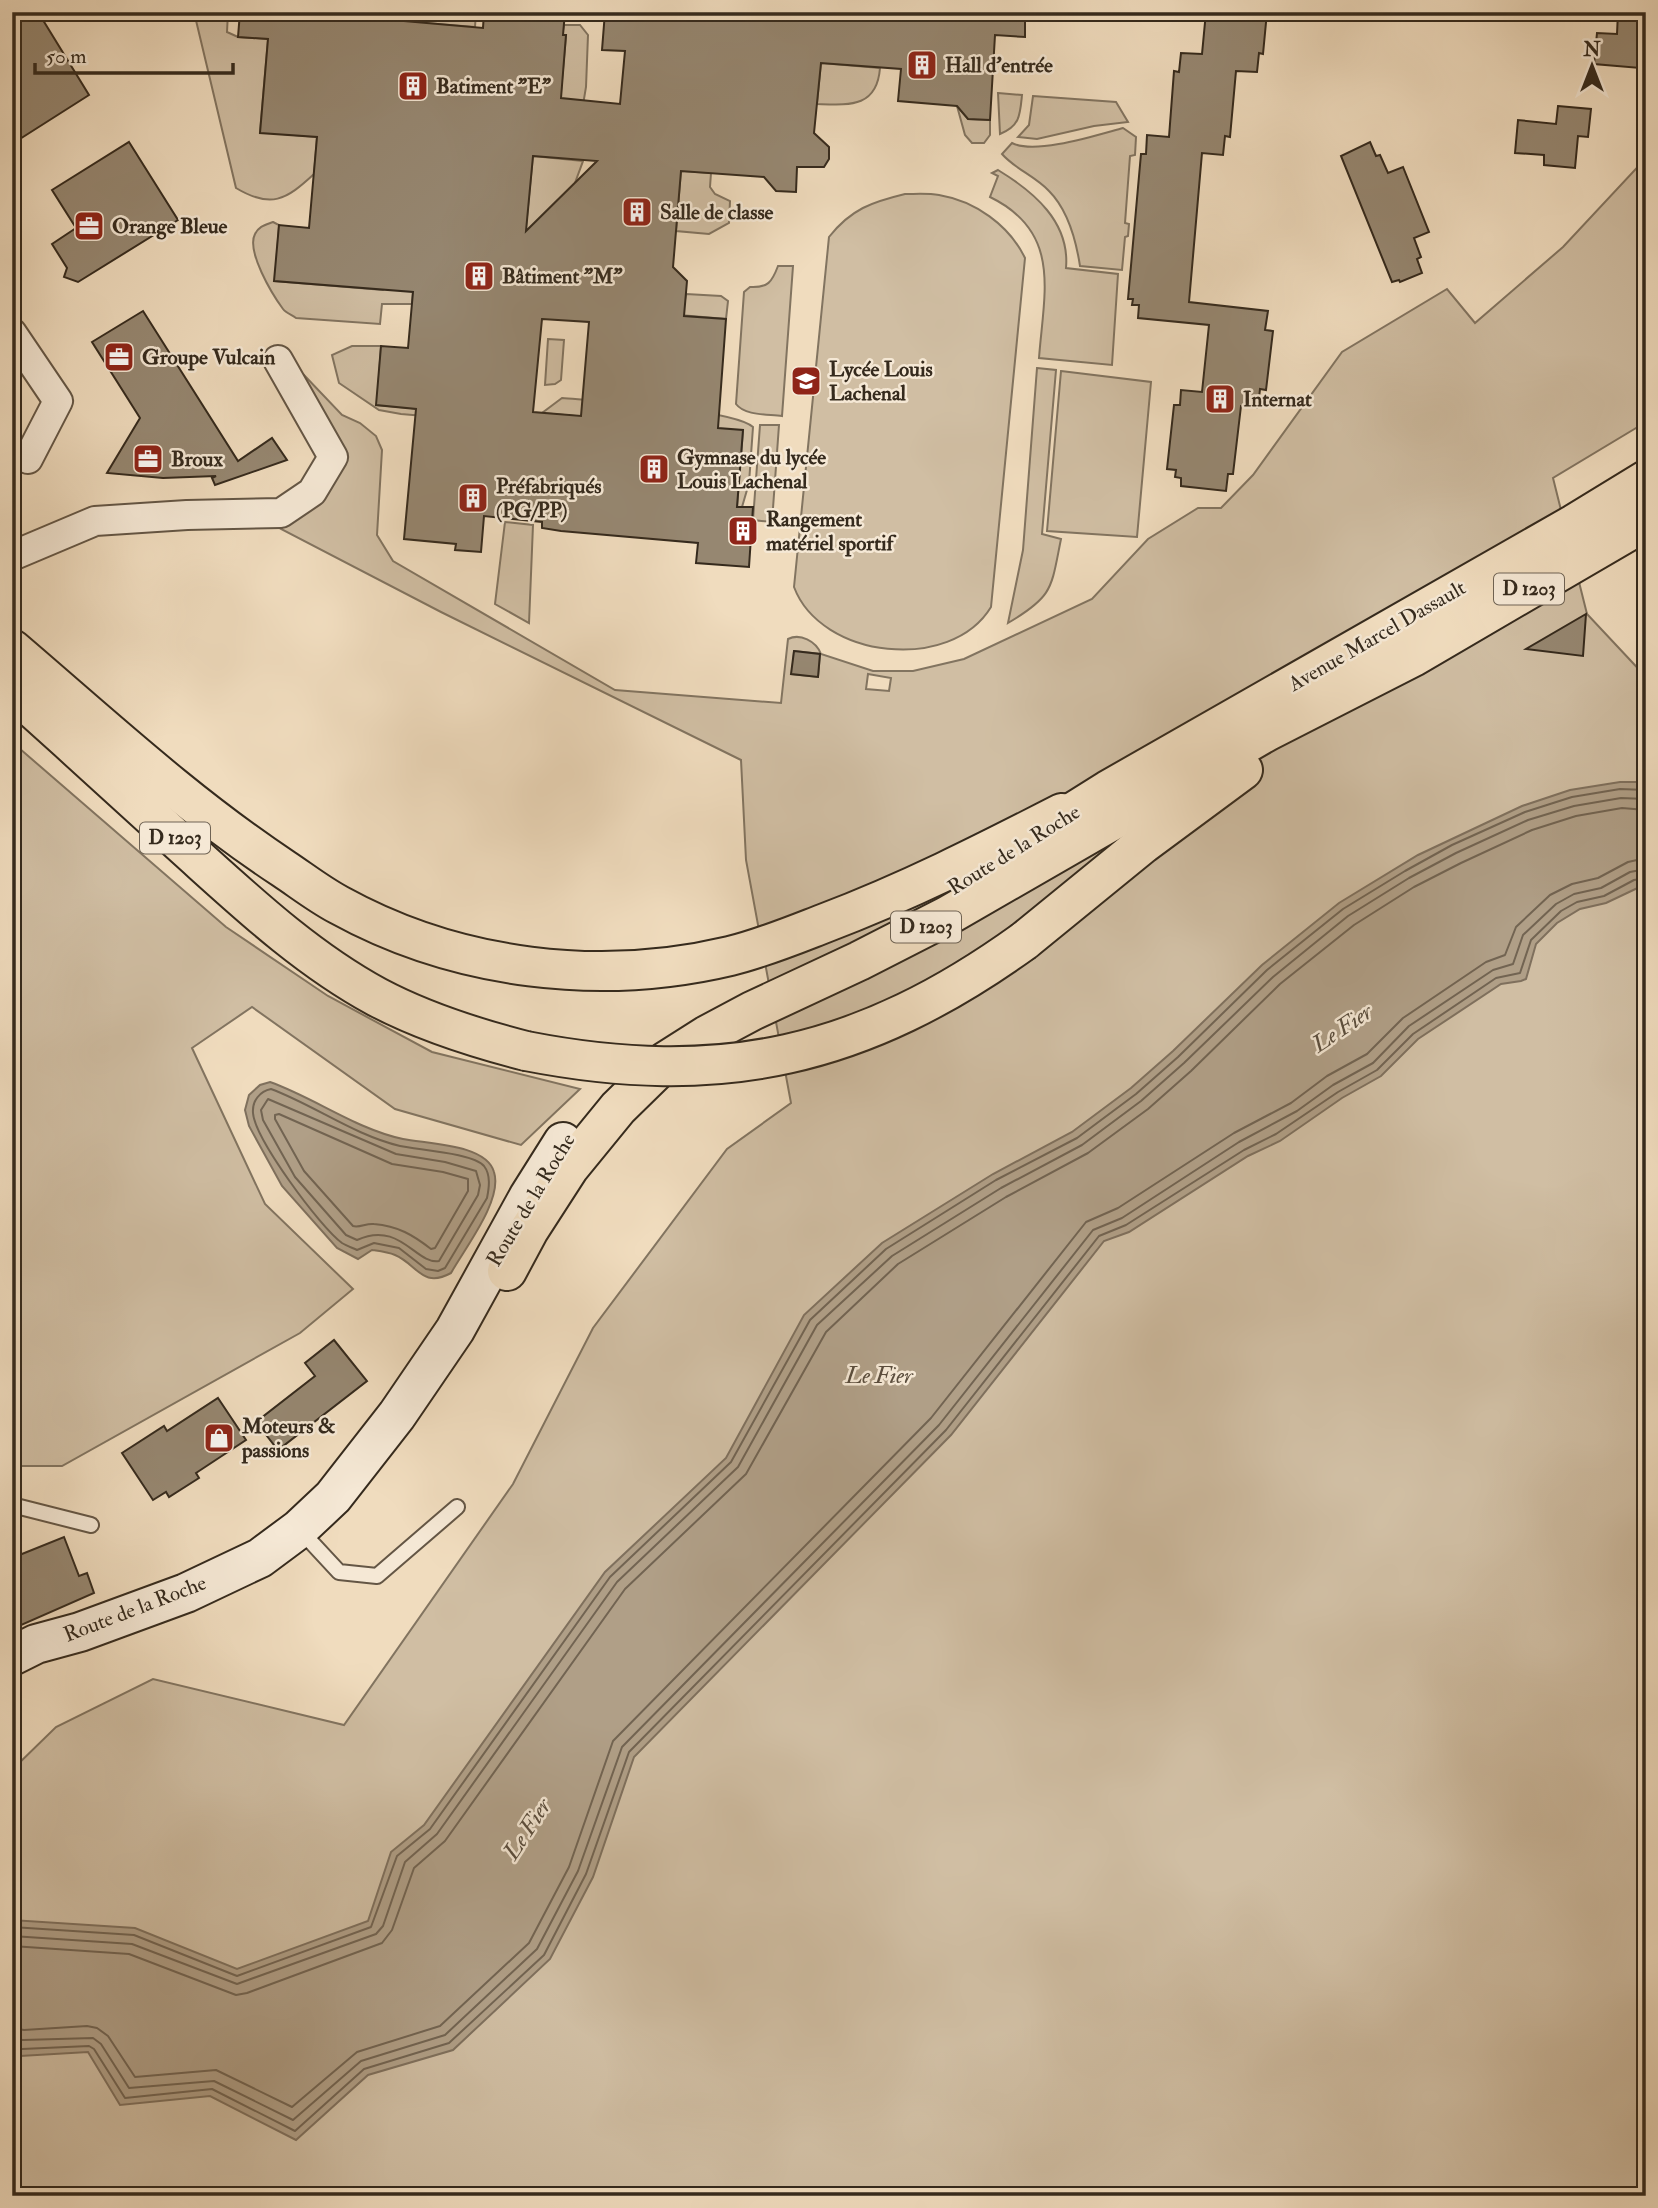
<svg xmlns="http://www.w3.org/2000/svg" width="1658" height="2208" font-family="'IM FELL Double Pica',serif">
<rect width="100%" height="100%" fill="#f0dcbe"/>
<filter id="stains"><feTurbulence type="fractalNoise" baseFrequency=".00286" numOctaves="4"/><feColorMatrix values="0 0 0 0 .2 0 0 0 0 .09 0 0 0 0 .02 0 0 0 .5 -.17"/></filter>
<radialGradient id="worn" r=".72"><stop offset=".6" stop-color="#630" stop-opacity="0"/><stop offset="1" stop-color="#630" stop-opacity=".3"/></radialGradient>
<g fill="#d0bea3" stroke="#827460" stroke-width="2" fill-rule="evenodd">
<path d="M194,12H228L227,32L238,37L268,39L260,132L317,137L314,174C286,200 271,209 236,188Z"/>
<polygon points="426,12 476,12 475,27 425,23"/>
<polygon points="564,25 580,25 588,35 586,87 581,117 557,136 566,36 562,35"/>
<path d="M821,63L880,68C877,108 849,105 817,104Z"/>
<path d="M998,93L1022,95C1020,115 1020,126 1000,134Z"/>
<polygon points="1033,96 1116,102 1128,122 1094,126 1037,139 1018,137 1029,125"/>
<polygon points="957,106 968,119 990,120 990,135 984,143 972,143 965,135"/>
<path d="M1123,128L1136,137L1135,155L1130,156L1125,223L1129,224L1128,236L1125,237L1122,270L1080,266C1076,240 1068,210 1049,191C1035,176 1015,169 1002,154L1012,143C1035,155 1097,135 1123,128Z"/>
<polygon points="533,156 583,161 572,191 524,247"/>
<path d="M1646,158V422L1553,478L1587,614L1646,677V2196H12V1770L56,1727L153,1679L344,1725L513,1484L593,1328L727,1149L791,1103L746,860L741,760L441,612L281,529L338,460L320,410L303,374L342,415L360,423L376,436L382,450L377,535L393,561L615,690L781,703L788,639C800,633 816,641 821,654L873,671H913L964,659L1092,599L1148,539L1198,508H1221L1253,475L1342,352L1447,289L1475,323L1563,247ZM794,651L820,654L818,677L792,674ZM868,674L891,678L889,691L866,689Z"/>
<path d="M998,170C1034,192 1070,222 1066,268L1118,274L1112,365L1039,358C1044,292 1062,232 990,197L998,176L992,173Z"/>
<polygon points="681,171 711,173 710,187 715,194 730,201 729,223 709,234 676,231"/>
<path d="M905,194C916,194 928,193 939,195C975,201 1009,225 1025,258L991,607C951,673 821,659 794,587L829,237C851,209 872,202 905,194Z"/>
<path d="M273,222L279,225L275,281L383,290L415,266L412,304H382L380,324L296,318C292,315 286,313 283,309C272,294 246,251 255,234C259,226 265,225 273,222Z"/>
<path d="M778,266H793L782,416C768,414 745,416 736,404L744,292L750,287C768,288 772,282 778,266Z"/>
<polygon points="686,294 721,296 728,301 726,319 668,314 669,300 685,300"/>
<polygon points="548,339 564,340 561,380 555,384 545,385"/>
<polygon points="352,346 381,346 377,405 501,416 495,422 401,414 379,410 339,383 332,355"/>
<path d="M1037,368L1056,370L1042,534L1061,539C1051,588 1054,596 1008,623L1023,550Z"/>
<polygon points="1061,371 1151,382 1137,537 1047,531"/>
<path d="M562,398C598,401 732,409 753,427L749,483L742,507H737L743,431L542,413Z"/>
<polygon points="760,425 779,425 772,522 753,520"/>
<polygon points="505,522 533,525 529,623 495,604"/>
<polygon points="12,742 226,927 328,996 432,1052 580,1089 521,1145 395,1109 252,1007 192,1048 265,1204 353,1289 300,1333 62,1466 12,1466"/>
</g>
<g fill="#b09f87" stroke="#7f705d" stroke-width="2">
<polygon points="1620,782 1640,782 1646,784 1646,884 1606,903 1580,909 1557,923 1536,944 1526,979 1521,981 1501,984 1418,1039 1381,1076 1342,1098 1280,1141 1248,1156 1129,1232 1104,1241 951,1435 634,1757 593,1877 550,1959 453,2050 368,2075 296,2140 210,2096 120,2105 88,2052 20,2056 12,2054 12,1920 135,1928 237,1969 368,1921 391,1852 424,1825 605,1572 726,1458 804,1315 882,1243 993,1174 1072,1132 1131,1088 1173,1051 1262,965 1339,903 1418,855 1522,806 1570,790"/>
<path d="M270,1082C315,1098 356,1129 403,1139C428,1144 486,1144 494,1172C503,1200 465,1248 451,1273C422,1289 417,1264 395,1255C388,1252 379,1251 372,1250L358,1259L337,1248L282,1186L249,1126L245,1110L249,1095L260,1085Z"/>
</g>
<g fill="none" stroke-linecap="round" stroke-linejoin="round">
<g stroke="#726452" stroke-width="2">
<path d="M271,1089C314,1105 354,1135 400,1146C418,1150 473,1153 484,1166C491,1175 489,1188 487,1198L445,1268L438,1271L426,1269L399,1248L374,1243L357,1250C353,1248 347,1246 342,1243C320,1227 255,1139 253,1113C252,1101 260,1091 271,1089Z"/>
<path d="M268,1099L396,1154L445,1162L476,1171L480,1185L478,1195L439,1261C416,1265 400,1220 357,1240L346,1235L295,1177L263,1120L261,1110Z"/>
<path d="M279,1114L392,1164L443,1172L468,1179V1191L435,1248L431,1249C413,1235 398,1226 374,1224C366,1223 360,1228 353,1226L304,1171L275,1119V1115Z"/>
<polyline points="12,1927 134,1935 237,1976 371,1927 397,1856 430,1829 610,1577 731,1462 810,1320 886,1249 996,1180 1077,1138 1136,1094 1178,1057 1267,970 1343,909 1405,871 1452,845 1525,812 1572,797 1620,789 1646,790"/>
<polyline points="12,1936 132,1944 237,1984 376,1934 383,1926 405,1862 437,1834 617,1582 738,1467 817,1325 892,1256 1001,1188 1082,1145 1141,1101 1184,1063 1273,977 1348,916 1409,878 1456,853 1528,820 1574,806 1621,798 1646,799"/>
<polyline points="12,1946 129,1954 236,1995 247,1993 382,1943 392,1930 414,1868 445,1841 625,1589 746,1474 826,1332 898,1264 1006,1197 1088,1153 1148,1109 1191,1071 1280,984 1354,925 1414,887 1461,863 1532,830 1576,816 1622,808 1646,810"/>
<polyline points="12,2028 24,2030 87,2026 97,2028 108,2036 135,2077 216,2070 292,2107 357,2052 440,2026 529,1943 569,1867 613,1741 931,1418 1086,1222 1118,1208 1234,1133 1291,1103 1327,1076 1367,1054 1403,1018 1486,962 1505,955 1516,927 1550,895 1572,884 1598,878 1628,862 1646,858"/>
<polyline points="12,2039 23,2040 93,2038 101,2044 129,2088 214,2081 293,2120 361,2061 445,2035 537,1949 578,1871 622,1747 939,1425 1093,1230 1122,1218 1239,1142 1297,1111 1333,1085 1373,1063 1409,1026 1493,970 1513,964 1523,935 1556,904 1574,894 1601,888 1630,872 1646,869"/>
<polyline points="12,2048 22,2049 89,2046 94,2049 125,2098 212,2089 295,2131 364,2069 449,2043 544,1955 586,1874 629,1752 946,1430 1099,1236 1126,1225 1244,1150 1276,1134 1338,1092 1377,1070 1413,1034 1496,978 1520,973 1531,940 1561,911 1577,902 1604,896 1634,880 1646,878"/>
</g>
</g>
<g fill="#968771" stroke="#352a1d" stroke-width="2" fill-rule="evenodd">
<polygon points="35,12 38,12 89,95 12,144 12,27"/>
<path d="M240,12H336V15L483,28L484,12H565L563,35H566L561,98L620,104L625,51L602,50L605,12H1025V37L995,35L990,120L968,119L957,106L898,101L901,69L821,63L814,133L829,147V159L824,167H797L796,192L776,191L764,177L681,171L673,267L687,281L684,316L726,319L718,428L743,430L737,507H753L749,567L696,563L698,543L561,531L542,528V522L484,516L481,552L455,550L456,544L404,539L416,409L376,405L381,346L408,348L413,292L274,281L279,225L309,228L317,137L260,133L268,39L238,37ZM533,156L597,161L526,231ZM542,319L589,322L581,416L533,412Z"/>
<polygon points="1206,12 1267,12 1263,54 1259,53 1257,72 1236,71 1230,137 1225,136 1223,155 1202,153 1189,302 1268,311 1265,330 1273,331 1266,390 1260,389 1258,408 1241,406 1233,474 1228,474 1226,491 1181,486 1181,478 1175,477 1176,470 1167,469 1174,405 1180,405 1181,390 1202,392 1209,325 1138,318 1139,305 1132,305 1133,299 1128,299 1141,154 1146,154 1147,135 1169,137 1174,71 1179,72 1181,53 1202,54"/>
<polygon points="1618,12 1646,12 1646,58 1641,58 1640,68 1594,64 1597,33 1617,34"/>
<polygon points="1558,106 1591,109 1588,137 1578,136 1575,168 1544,165 1544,155 1515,153 1518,120 1556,124"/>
<polygon points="129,142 178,220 78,282 64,277 67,268 52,244 76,228 52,190"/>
<polygon points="1370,142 1376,156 1380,155 1388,173 1403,167 1429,232 1414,238 1421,257 1417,259 1422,273 1400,282 1399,280 1392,282 1341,156"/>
<polygon points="143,311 238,461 272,438 287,460 215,485 212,478 216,476 163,478 107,473 140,418 92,342"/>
<polygon points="1586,614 1583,656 1526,649"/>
<polygon points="794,651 820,654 818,677 791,674"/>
<polygon points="334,1340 367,1381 278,1450 256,1422 315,1376 305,1363"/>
<polygon points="218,1398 246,1440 196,1473 199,1478 169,1497 166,1492 153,1500 122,1453 164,1426 167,1431"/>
<polygon points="64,1537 79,1576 87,1573 94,1593 19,1626 12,1607 12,1558"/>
</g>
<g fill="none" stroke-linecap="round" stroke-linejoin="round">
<g stroke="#645645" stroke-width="18">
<g id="lane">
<polyline points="12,1505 91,1525"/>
<polyline points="300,1530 339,1572 377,1576 457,1507"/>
</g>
</g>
<g stroke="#645645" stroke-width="32">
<g id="street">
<polyline points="12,333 58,401 28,459"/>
<polyline points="12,556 95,521 187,515 281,513 312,492 333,457 278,360"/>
</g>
</g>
<g stroke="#352a1d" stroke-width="42">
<polyline id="secondary" points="12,1656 36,1644 80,1632 186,1593 260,1558 299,1529 333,1497 397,1415 455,1330 529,1196 563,1142"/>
</g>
<g stroke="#352a1d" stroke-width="42">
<g id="highway">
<path d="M12,649C101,725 187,805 284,869C302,881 320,895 339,905C457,970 600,987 730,956C763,948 794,935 825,923C907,892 984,853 1062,813"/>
<path d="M12,690C70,742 128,795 185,847C245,901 305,958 377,997C424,1022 475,1038 526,1051"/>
<polyline points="1041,832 1108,790 1574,524 1646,480"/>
<polyline points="1024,941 1143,844 1243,770"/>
<polyline points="507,1271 529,1230 569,1168 618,1108 666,1061 707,1035 752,1011 859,961 947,916 1268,731 1413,657 1646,521"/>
</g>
</g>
<use href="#lane" stroke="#f5e8d5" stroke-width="14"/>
<use href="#street" stroke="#f5e8d5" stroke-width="28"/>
<use href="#secondary" stroke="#f5e8d5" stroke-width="38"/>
<use href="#highway" stroke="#f0dcbe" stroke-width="38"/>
<g stroke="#352a1d" stroke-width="42" stroke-linecap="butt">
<path id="highway-bridge" d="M526,1051C721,1089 863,1057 1024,941"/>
</g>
<use href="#highway-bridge" stroke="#f0dcbe" stroke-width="38"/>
</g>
<defs>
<g id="building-square" transform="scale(1.575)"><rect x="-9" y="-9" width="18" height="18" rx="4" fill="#8f2418" stroke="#f5e8d5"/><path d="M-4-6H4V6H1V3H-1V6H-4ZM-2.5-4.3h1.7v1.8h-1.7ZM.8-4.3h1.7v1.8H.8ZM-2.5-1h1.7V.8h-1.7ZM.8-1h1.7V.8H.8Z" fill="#fff"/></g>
<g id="office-square" transform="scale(1.575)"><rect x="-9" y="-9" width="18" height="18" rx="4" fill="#8f2418" stroke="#f5e8d5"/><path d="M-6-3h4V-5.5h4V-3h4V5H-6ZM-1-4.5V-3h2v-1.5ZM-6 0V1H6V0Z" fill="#fff"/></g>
<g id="school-square" transform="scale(1.575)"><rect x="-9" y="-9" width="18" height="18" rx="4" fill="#8f2418" stroke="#f5e8d5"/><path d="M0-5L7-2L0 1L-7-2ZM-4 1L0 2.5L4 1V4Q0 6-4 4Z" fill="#fff"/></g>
<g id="shop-square" transform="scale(1.575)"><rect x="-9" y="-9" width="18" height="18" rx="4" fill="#8f2418" stroke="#f5e8d5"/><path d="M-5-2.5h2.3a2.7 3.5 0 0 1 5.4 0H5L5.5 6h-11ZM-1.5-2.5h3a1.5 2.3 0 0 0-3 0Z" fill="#fff"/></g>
</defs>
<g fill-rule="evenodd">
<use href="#building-square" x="922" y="65"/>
<use href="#building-square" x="413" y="86"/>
<use href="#building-square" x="637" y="212"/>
<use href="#office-square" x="89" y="226"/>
<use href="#building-square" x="479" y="276"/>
<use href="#office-square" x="119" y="357"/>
<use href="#school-square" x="806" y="381"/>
<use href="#building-square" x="1220" y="399"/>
<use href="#office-square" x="148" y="459"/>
<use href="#building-square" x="654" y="469"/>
<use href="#building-square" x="473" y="498"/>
<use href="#building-square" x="743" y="531"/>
<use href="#shop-square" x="219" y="1438"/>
</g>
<g text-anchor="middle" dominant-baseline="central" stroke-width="5" stroke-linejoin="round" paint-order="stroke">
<g fill="#f5e8d5" stroke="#6f6354" stroke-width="2">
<rect x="1494" y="573.5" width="70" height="31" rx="5"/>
<rect x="140" y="822.5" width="70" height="31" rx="5"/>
<rect x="891" y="911.5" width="70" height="31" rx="5"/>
</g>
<g font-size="19" font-weight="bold" fill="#352a1d">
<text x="1529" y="589">D 1203</text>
<text x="175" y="838">D 1203</text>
<text x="926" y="927">D 1203</text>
</g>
<g font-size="21" font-weight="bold" fill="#352a1d" stroke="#f5e8d5" text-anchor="start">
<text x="945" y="65">Hall d'entrée</text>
<text x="436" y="86">Batiment "E"</text>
<text x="660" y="212">Salle de classe</text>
<text x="112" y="226">Orange Bleue</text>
<text x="502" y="276">Bâtiment "M"</text>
<text x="142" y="357">Groupe Vulcain</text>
<text x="829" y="369">Lycée Louis<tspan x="829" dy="24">Lachenal</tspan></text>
<text x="1243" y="399">Internat</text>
<text x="677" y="457">Gymnase du lycée<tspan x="677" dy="24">Louis Lachenal</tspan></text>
<text x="171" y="459">Broux</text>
<text x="496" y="486">Préfabriqués<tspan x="496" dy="24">(PG/PP)</tspan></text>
<text x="766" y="519">Rangement<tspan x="766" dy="24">matériel sportif</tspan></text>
<text x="242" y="1426">Moteurs &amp;<tspan x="242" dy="24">passions</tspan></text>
</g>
<g font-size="21" fill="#352a1d" stroke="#f5e8d5">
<text transform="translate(1377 636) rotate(-30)">Avenue Marcel Dassault</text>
<text transform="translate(1014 850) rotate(-32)">Route de la Roche</text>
<text transform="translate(531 1200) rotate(-59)">Route de la Roche</text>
<text transform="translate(135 1609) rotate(-21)">Route de la Roche</text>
</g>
<g font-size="23" font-style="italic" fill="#5a4d3d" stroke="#f5e8d5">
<text transform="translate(1342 1028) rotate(-34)">Le Fier</text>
<text x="879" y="1375">Le Fier</text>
<text transform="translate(527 1829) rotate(-57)">Le Fier</text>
</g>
</g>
<rect width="1658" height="2208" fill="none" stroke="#f0dcbe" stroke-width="42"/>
<rect x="14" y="14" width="1630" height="2180" fill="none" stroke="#352a1d" stroke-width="3.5"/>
<rect x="21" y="21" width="1616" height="2166" fill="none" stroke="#352a1d" stroke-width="2"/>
<g transform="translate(1592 66)" stroke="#f5e8d5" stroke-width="5" paint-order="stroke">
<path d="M0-5L12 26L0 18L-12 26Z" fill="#352a1d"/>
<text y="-10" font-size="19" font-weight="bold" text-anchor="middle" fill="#352a1d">N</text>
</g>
<path d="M35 63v10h198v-10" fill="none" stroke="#352a1d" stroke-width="3.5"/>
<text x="46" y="63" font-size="21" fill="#352a1d" stroke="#f5e8d5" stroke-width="5" paint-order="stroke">50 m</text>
<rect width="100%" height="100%" filter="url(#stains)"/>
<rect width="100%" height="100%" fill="url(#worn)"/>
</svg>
